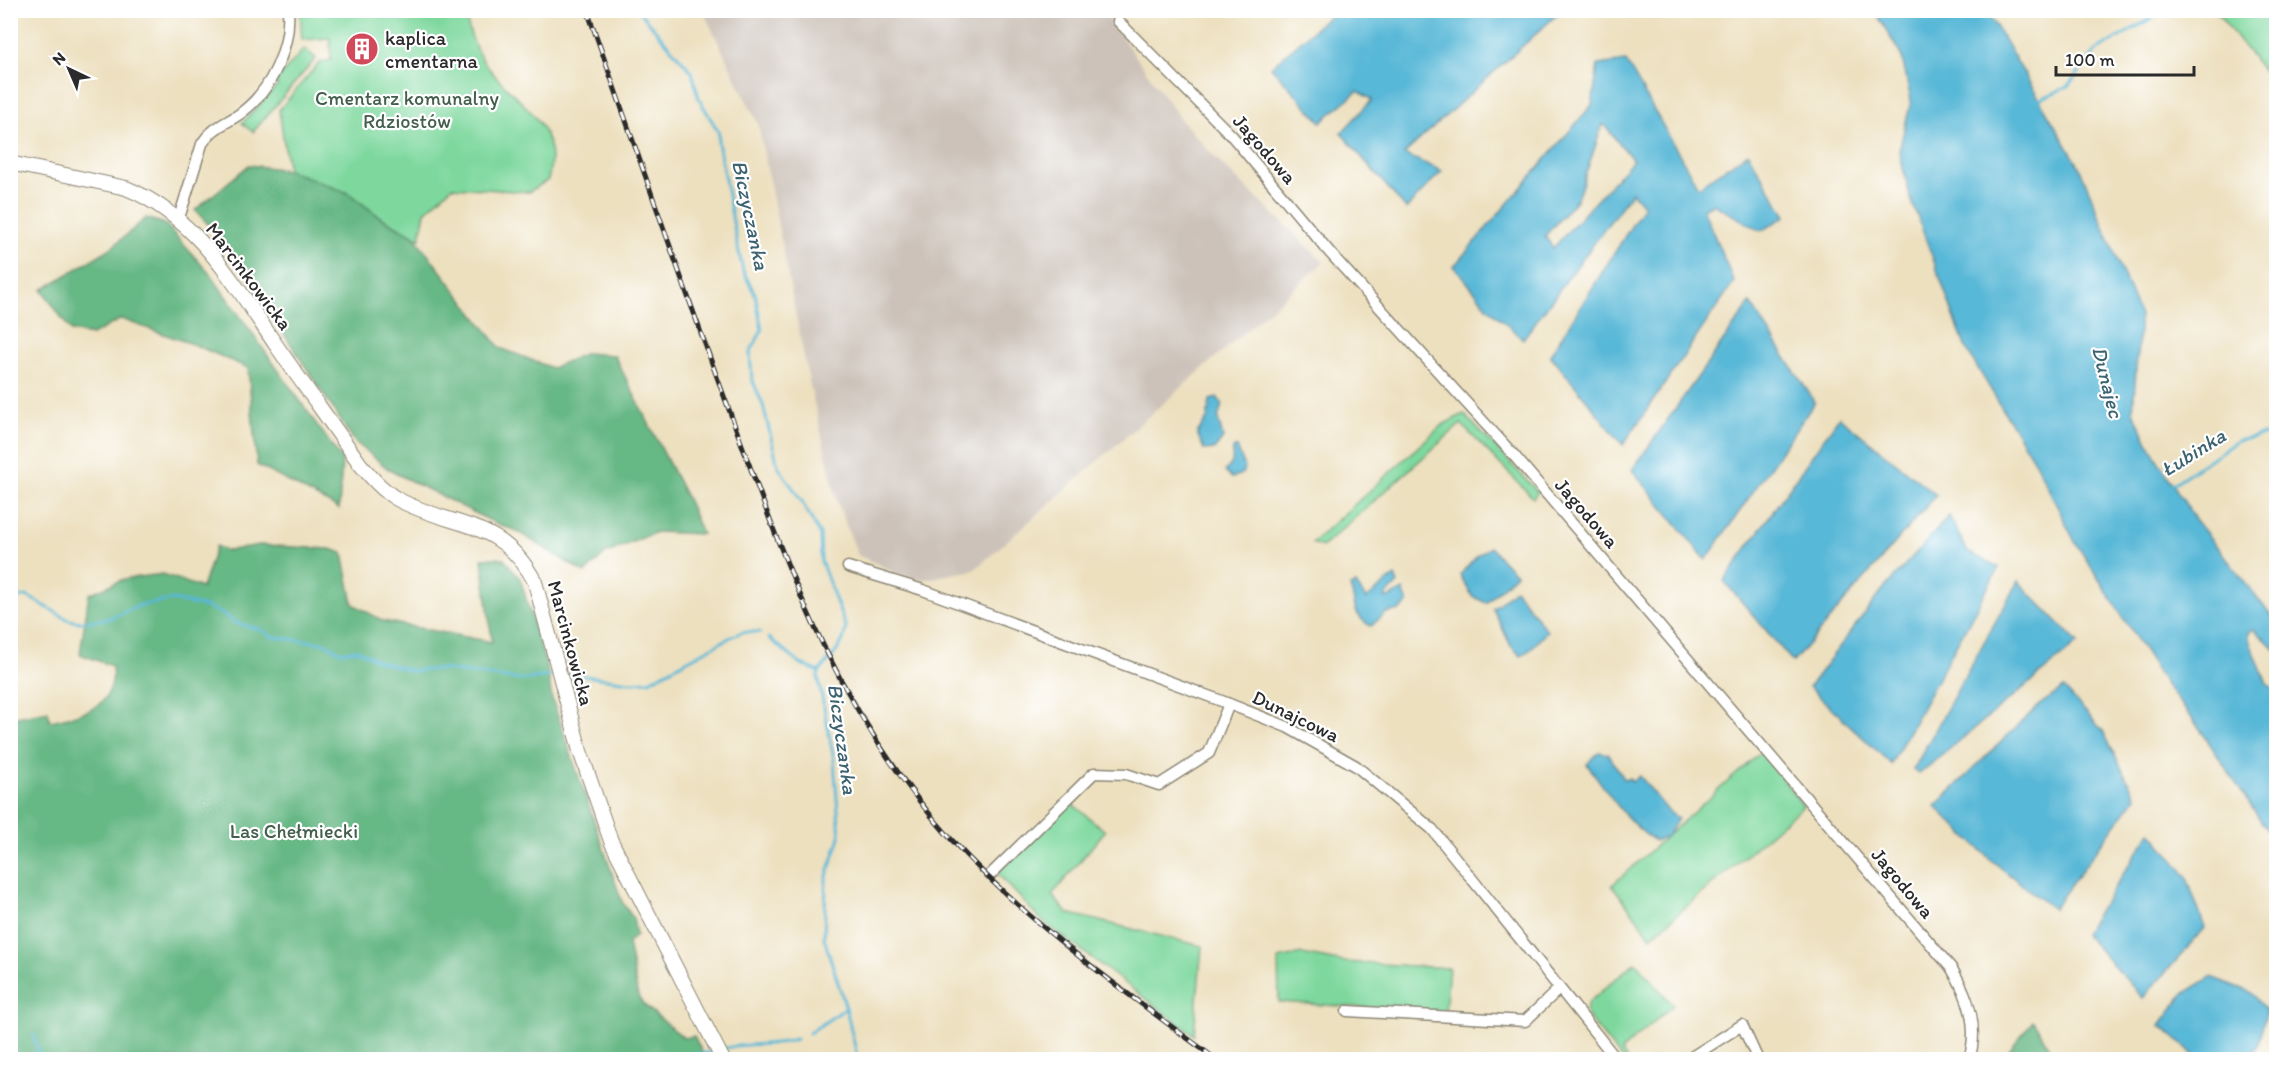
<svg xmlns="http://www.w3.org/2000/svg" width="2287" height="1070" font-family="Itim,sans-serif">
<rect width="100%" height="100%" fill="#fff"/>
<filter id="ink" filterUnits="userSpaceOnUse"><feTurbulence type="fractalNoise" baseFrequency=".0167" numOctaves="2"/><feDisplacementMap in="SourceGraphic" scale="12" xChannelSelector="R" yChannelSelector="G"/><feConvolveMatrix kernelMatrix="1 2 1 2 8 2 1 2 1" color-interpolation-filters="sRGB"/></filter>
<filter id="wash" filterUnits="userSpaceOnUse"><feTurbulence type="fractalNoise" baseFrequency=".008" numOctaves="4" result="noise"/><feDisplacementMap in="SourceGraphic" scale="24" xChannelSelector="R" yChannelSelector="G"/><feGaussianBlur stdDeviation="1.35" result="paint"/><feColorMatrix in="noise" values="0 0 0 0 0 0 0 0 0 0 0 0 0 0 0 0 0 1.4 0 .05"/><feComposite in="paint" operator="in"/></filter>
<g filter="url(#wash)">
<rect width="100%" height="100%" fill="#ede0bf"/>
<polygon fill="#ccc2b9" points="703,11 1103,11 1182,121 1221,164 1324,262 974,570 921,580 894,572 858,555 837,502 807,372 758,124"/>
<g fill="#7ed89e" stroke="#548264" stroke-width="1.5">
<path d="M324,10L464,11C469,28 473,47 484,62C512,102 564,121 548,180L529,192L452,187L425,212L420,239L380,217L348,193L288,170L279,110L319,63L331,60L330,38L302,40L300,12Z"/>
<polygon points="2218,11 2276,11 2276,87 2218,14"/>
<polygon points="304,49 316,58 253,132 242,123 278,85 275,82"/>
<polygon points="1464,414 1538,492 1533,498 1461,424 1322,547 1312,543 1442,425"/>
<polygon points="1762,751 1803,806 1651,937 1612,885"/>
<polygon points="1070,802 1105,831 1052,895 1067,913 1202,946 1194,1035 1041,920 997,873"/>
<polygon points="1302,954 1344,962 1449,968 1445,1013 1279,1002 1278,959"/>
<polygon points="1635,962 1673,1005 1621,1051 1628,1060 1622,1059 1587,1016 1586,1009 1589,1002"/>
</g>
<g fill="#66b885" stroke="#487258" stroke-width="1.5">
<polygon points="249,165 288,170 348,193 380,217 413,235 500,348 552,368 586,353 614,355 689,503 702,534 656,532 605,554 585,573 515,530 499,525 391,471 354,441 222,239 195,210"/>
<polygon points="146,218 165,224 210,274 342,460 339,509 257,465 248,368 195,345 121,319 92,335 71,331 42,290 111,248"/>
<path d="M259,545L330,549L343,553L353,604L383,621L492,642L482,558H503L520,578L547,669L552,699L622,902L633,918L636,935L628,943L638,996L643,1004L684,1038L694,1036L706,1059H11V718L48,711L50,721C84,714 117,708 112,666L80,654L89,594L124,579L163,574L202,588L216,546L226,551Z"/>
<polygon points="2033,1021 2057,1059 2002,1059"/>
</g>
<g fill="#58b8d7" stroke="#427281" stroke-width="1.5" fill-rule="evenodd">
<polygon points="1335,11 1335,10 1561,11 1404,154 1442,171 1406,209 1341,133 1372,100 1358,91 1321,122 1271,67"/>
<polygon points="1875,11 1987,11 2079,166 2140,316 2133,411 2155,456 2195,519 2276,621 2276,650 2254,629 2249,632 2249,639 2267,684 2276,690 2276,844 2200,729 2166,685 2075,542 2036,464 1966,349 1910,196 1899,151 1911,101 1902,57"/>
<path d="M1626,61L1698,187L1748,153L1786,216L1761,231L1713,204L1703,209L1734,282L1623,445L1550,355L1644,206L1632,192L1523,339L1487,307L1454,266L1592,105L1598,65ZM1603,124L1633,160L1553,248L1545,236L1577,199Z"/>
<polygon points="1750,303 1815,402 1706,560 1632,470"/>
<polygon points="1217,397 1222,404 1218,419 1223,438 1215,449 1204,450 1197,433 1207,419 1210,400"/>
<polygon points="1839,417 1936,495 1793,662 1724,581"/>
<polygon points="1237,447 1245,468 1243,473 1232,478 1225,472 1232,463 1233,449"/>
<polygon points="1949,516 1968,552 1999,567 1891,764 1809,687 1880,593"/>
<polygon points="1490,547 1516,574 1486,603 1472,596 1460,575 1477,556"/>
<path d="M1395,576L1398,583L1385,597L1389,598L1403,590L1408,603L1400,610L1386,613L1371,626C1352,616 1356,604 1350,586L1356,584L1366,599Z"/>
<polygon points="2018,581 2078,643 1919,774 1913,770"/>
<polygon points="1515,589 1547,631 1531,649 1521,656 1511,646 1493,609"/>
<polygon points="2064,688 2103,731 2136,797 2053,909 1991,860 1935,806 2039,705"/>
<path d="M1599,752L1608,754L1625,780L1629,778L1632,782L1640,776L1668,811L1678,819L1667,836L1655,841C1627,824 1607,791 1587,764Z"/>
<polygon points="2151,832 2186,875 2205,928 2143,998 2084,933"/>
<polygon points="2211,977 2250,992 2267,1010 2257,1047 2244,1059 2199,1059 2160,1025 2183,994"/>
</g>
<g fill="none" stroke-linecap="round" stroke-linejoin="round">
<g stroke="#58b8d7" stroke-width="3">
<polyline points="638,10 692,72 699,99 719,133 718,142 737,243 743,271 755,294 762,330 750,353 752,379 763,405 778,466 801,500 820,535 821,561 846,628 843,640 836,652 819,672 818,677 834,760 840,837 826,879 824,938 846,1008 858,1060"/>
<polyline points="2036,101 2067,87 2096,51 2165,10"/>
<polyline points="2170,486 2237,441 2276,432"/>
<polyline points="10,599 27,596 69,620 80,622 107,619 141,605 172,600 207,607 224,615 235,623 259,629 273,637 324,643 341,652 358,650 378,661 411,671 440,669 522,680 552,675"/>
<polyline points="769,638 799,663 819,672"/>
<polyline points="569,674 630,682 649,681 733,636 742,632 760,632"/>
<polyline points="809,1033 846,1008"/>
<polyline points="33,1035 41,1060"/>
<path d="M726,1048C750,1042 774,1047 796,1039"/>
<polyline points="675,1060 710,1052"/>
</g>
</g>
</g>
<g filter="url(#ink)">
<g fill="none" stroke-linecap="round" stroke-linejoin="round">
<g stroke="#8c8675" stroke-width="13">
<g id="minor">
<path d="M1118,21L1232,136L1331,254L1511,452L1952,969C1969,997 1979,1027 1969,1060"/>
<path d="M179,218L202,144C212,127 226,124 241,113C271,91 291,47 288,10"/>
<polyline points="848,567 923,590 1219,700 1287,727 1356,766 1432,829 1617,1060"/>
<polyline points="990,875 1094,773 1126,774 1159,785 1209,753 1229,704"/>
<polyline points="1347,1011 1525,1021 1559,989"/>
<polyline points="1687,1060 1742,1025 1758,1060"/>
</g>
</g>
<g stroke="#8c8675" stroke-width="16">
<path id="tertiary" d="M10,163L126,188C198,217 236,287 278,348C305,387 333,425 360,464C371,477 382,490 397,499C453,529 502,518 535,582L580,751L611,841L723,1060"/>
</g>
<use href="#minor" stroke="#fff" stroke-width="10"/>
<use href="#tertiary" stroke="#fff" stroke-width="14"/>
<g stroke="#2b2b2b" stroke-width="5">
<path id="rail" d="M587,10C635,145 681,281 731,415C789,573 836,709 950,838C1028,924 1124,991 1217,1060"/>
</g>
<use href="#rail" stroke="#fff" stroke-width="3" stroke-dasharray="9" stroke-linecap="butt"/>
</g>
</g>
<defs>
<g id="building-disc" transform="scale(1.725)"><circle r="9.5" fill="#d1495b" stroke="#fff"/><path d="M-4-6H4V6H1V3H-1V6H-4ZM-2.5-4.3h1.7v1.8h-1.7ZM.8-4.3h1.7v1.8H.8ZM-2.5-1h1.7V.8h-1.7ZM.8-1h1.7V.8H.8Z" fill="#fff"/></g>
</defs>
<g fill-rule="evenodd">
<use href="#building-disc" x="362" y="49"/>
</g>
<g text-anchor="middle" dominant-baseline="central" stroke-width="4.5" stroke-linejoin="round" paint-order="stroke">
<g font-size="20" fill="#2b2b2b" stroke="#fff" text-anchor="start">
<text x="385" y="38">kaplica<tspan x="385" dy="23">cmentarna</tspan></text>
</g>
<g font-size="20" fill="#445f4e" stroke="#fff">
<text x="407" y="98">Cmentarz komunalny<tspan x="407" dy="23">Rdziostów</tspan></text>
<text x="294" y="831">Las Chełmiecki</text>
</g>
<g font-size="20" fill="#2b2b2b" stroke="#fff">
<text transform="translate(1265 149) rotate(49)">Jagodowa</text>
<text transform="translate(249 276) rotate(53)">Marcinkowicka</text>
<text transform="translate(1587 513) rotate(49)">Jagodowa</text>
<text transform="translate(571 643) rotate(75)">Marcinkowicka</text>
<text transform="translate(1296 716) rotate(26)">Dunajcowa</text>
<text transform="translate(1903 883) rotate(50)">Jagodowa</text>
</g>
<g font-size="21" font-style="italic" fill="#3d6370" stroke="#fff">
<text transform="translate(751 215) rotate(78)">Biczyczanka</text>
<text transform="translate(2108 382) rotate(76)">Dunajec</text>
<text transform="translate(2193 452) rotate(-32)">Łubinka</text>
<text transform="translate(843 739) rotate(82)">Biczyczanka</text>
</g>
</g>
<rect width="2287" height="1070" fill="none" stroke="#fff" stroke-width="36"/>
<g transform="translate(69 69) rotate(316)" stroke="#ffffff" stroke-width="4.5" paint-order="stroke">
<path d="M0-4.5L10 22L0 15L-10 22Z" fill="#2b2b2b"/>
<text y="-9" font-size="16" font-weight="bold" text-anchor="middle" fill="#2b2b2b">N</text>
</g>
<path d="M2056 66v9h138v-9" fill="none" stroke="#2b2b2b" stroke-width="3"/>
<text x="2065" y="66" font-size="18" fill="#2b2b2b" stroke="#ffffff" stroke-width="4.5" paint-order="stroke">100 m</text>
</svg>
